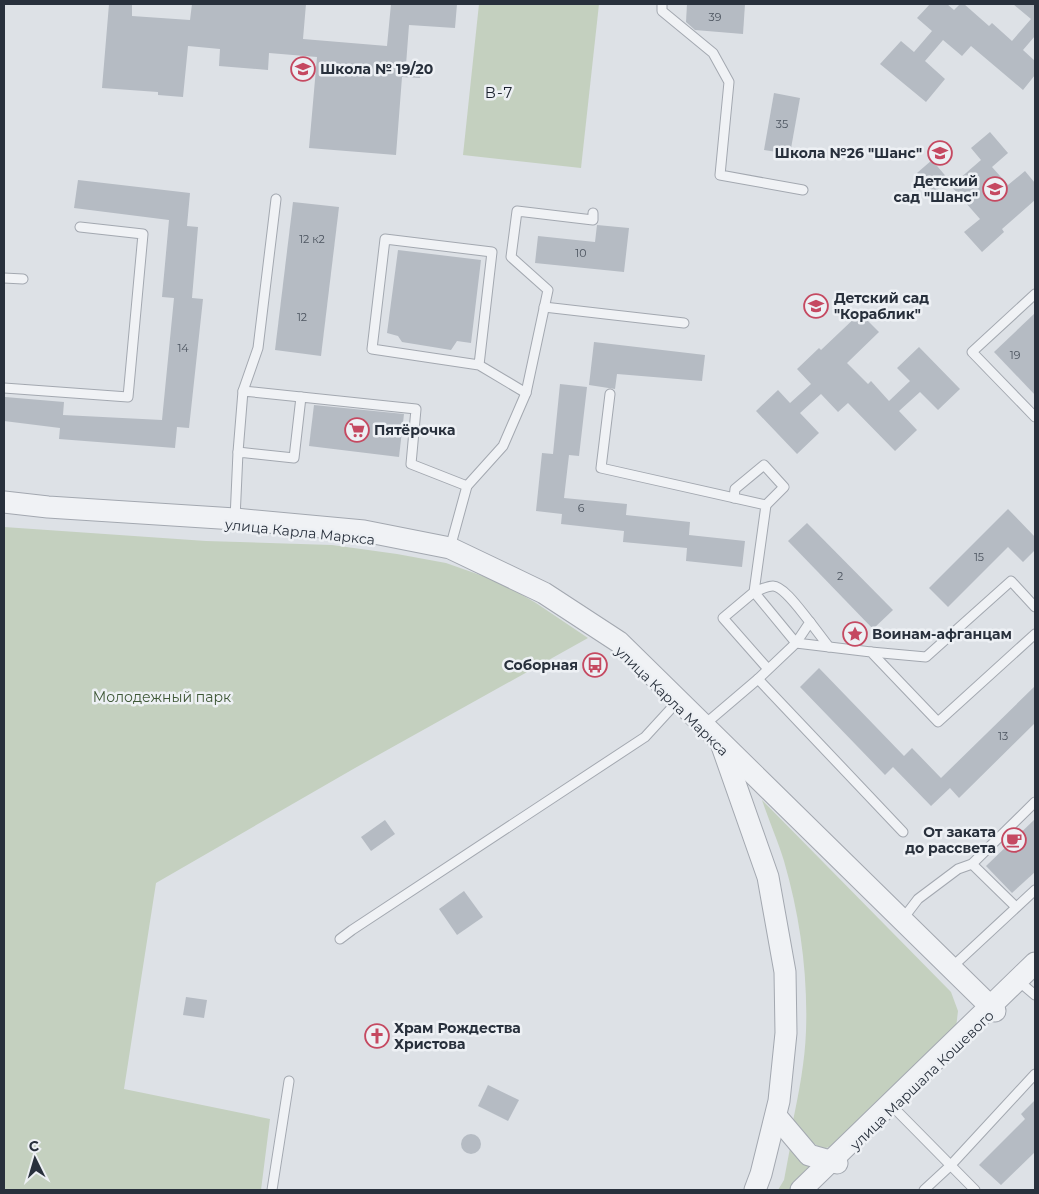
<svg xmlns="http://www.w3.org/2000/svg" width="1039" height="1194" font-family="Montserrat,sans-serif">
<rect width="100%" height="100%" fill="#dde1e6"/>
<g fill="#c4d0bf">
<polygon points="479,4 599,4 581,168 463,155"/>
<polygon points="4,527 206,541 332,545 397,554 446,563 500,582 536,603 588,638 355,768 156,883 124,1089 270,1119 261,1190 4,1190"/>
<path d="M762,800L951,992L958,1011L956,1028L841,1143L823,1149L806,1139L793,1121C799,1092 805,1061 806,1031C808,974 800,916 784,861C778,841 769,821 762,800Z"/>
<polygon points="790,1148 814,1166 789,1190 778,1190 784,1180"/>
</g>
<g fill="#b5bbc3">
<polygon points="109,4 132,4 132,16 190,20 192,4 306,4 303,39 387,46 391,4 457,4 455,28 409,25 406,65 421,66 420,78 402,77 396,155 309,148 317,57 269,53 268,70 219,66 220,49 188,46 183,97 158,95 158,92 102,88"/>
<polygon points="687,4 745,4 743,34 695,30 686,22"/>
<polygon points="930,4 947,4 954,10 960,4 964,4 989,26 992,23 1012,41 1031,19 1013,4 1035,4 1035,36 1023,50 1035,61 1035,75 1023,90 971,46 962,56 943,40 925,61 945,79 926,102 880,64 901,41 914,52 932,31 917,18"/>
<polygon points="774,93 800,98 790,154 764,150"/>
<polygon points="990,132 1008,153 992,167 1008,185 1025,171 1035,183 1035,200 1002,229 1004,232 982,252 964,232 980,219 951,186 981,160 971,148"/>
<polygon points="932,160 949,180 934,193 917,173"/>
<polygon points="78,180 190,193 187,226 198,227 192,298 203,299 189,428 177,427 175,448 59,439 60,428 4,421 5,397 64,402 63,415 162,420 174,298 162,297 169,220 74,208"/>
<polygon points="293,202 339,207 321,356 275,350"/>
<polygon points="597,225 629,228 624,272 535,263 538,236 595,242"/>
<polygon points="398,250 481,260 471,343 457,341 451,350 402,342 398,336 387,333"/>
<polygon points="860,313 879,332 847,363 868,384 871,381 889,401 910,381 897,368 919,347 960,389 938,410 920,392 899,411 917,430 895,451 848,403 838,412 821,394 800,413 819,433 797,454 756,411 778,390 790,403 811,384 797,369 819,348 821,350"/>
<polygon points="1035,313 1035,395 994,352"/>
<polygon points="594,342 705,355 702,381 617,374 615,389 589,385"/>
<polygon points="560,384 587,387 579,456 569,455 564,498 627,504 626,515 690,522 689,535 745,541 742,567 686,561 687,548 623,542 624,531 561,524 562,514 536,511 542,453 553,454"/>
<polygon points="314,405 404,414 399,457 309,446"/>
<polygon points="1008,509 1035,537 1035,550 1023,562 1008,547 948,607 929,588"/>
<polygon points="807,523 893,610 873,629 788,541"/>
<polygon points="819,668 904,756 912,748 941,778 1035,686 1035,723 959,798 950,788 931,806 893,767 885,775 800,687"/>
<polygon points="1035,819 1035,872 1012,893 986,866"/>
<polygon points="385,820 395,834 371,851 361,837"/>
<polygon points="464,891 483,917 457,935 439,909"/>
<polygon points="186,997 207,1000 204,1018 183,1015"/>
<polygon points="488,1085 519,1100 508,1121 478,1106"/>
<polygon points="1035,1100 1035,1152 1001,1185 979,1165 1025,1119 1021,1114"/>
<circle cx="471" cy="1144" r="10"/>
</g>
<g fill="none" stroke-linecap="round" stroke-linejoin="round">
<g stroke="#a3a8b0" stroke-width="11">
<g id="service">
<polyline points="662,4 662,11 713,53 729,82 720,175 803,190"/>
<polyline points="4,278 23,279"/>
<polyline points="1035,294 972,352 1035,417"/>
<polyline points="544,307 684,323"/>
<polyline points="479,365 372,349 385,239 492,252 479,365 526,393"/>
<polyline points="4,388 128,397 143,234 80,227"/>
<polyline points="243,391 258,348 276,199"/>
<path d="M610,394L601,468L766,505L754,592C760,590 767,586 773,586C784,586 803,614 810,622L796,643L754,592L723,618L768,669"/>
<polyline points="238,452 243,391 301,397"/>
<polyline points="734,498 735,489 764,465 784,487 766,505"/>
<polyline points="235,519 238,452 294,458 301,397 416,409 411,464 467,486"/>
<polyline points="450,548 467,486 503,446 526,393 548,290 511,257 517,211 593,220 593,213"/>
<polyline points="810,622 829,647"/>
<polyline points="871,652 926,657 1011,581 1035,607"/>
<polyline points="758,679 903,832"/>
<polyline points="704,725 758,679 796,643 871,652 938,722 1035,634"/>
<polyline points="972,864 1016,907"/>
<polyline points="902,920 918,899 958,869 972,864 1035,802"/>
<polyline points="340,939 352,930 645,737 678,701"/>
<polyline points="951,968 1035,890"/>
<polyline points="1022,984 1035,995"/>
<polyline points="894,1108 975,1190"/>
<polyline points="272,1190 289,1081"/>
<polyline points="924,1190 950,1166 1035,1074"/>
</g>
</g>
<g stroke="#a3a8b0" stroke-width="23">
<g id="tertiary">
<polyline points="4,502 48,507 235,519 364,531 450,548 544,593 619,642 995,1011"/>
<polyline points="722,746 768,877 785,972 786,1033 779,1101 761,1174 755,1190"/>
<polyline points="776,1116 809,1155 837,1163"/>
<polyline points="801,1190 1035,963"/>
</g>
</g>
<use href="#service" stroke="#f0f2f5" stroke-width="9"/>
<use href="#tertiary" stroke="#f0f2f5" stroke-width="21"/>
</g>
<defs>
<g id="school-ring" transform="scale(1.25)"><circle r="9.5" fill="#edf0f4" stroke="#c54961" stroke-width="1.5"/><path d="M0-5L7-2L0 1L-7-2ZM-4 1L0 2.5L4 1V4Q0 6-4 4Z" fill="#c54961"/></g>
<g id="supermarket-ring" transform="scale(1.25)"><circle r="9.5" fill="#edf0f4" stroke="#c54961" stroke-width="1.5"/><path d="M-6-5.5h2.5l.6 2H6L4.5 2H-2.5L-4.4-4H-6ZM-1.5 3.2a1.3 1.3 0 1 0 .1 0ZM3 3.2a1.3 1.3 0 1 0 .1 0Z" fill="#c54961"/></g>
<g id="sight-ring" transform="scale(1.25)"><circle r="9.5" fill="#edf0f4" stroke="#c54961" stroke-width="1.5"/><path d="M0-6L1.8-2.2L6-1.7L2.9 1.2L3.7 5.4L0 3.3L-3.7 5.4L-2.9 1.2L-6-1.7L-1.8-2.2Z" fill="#c54961"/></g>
<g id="bus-ring" transform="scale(1.25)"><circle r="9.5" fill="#edf0f4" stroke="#c54961" stroke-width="1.5"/><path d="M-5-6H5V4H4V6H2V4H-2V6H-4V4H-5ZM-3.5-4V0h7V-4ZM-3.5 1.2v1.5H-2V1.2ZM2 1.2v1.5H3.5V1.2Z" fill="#c54961"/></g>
<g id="cafe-ring" transform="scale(1.25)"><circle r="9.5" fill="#edf0f4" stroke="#c54961" stroke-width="1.5"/><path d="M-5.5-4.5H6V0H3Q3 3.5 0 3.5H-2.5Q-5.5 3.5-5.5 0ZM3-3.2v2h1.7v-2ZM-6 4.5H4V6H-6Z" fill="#c54961"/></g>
<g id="church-ring" transform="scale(1.25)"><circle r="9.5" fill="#edf0f4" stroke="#c54961" stroke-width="1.5"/><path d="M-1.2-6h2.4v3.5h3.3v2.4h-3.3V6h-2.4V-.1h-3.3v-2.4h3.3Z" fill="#c54961"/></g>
</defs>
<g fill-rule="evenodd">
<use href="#school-ring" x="303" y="69"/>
<use href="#school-ring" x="940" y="153"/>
<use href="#school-ring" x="995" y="189"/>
<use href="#school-ring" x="816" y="306"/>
<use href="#supermarket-ring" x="357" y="430"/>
<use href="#sight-ring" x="855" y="634"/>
<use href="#bus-ring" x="595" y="665"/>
<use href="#cafe-ring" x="1014" y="840"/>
<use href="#church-ring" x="377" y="1036"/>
</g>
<g text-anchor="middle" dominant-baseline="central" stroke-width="5" stroke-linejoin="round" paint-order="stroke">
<g font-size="11" fill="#4b535e">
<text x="715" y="17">39</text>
<text x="782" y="124">35</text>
<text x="312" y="239">12 к2</text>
<text x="581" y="253">10</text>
<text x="302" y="317">12</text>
<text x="183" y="348">14</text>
<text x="1015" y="355">19</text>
<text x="581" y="508">6</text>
<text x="979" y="557">15</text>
<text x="840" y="576">2</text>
<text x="1003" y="736">13</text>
</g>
<g font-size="14" font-weight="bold" fill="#28303c" stroke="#edf0f4" text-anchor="start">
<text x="320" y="69">Школа № 19/20</text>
<text x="922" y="153" text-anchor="end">Школа №26 "Шанс"</text>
<text x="978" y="181" text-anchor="end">Детский<tspan x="978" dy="16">сад "Шанс"</tspan></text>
<text x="834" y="298">Детский сад<tspan x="834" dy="16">"Кораблик"</tspan></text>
<text x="374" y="430">Пятёрочка</text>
<text x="872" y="634">Воинам-афганцам</text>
<text x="578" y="665" text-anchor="end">Соборная</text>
<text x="996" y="832" text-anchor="end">От заката<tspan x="996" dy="16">до рассвета</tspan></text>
<text x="394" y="1028">Храм Рождества<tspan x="394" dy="16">Христова</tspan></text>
</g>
<g font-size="14" fill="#28303c" stroke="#edf0f4">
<text transform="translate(300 532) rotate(6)">улица Карла Маркса</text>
<text transform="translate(672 701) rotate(44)">улица Карла Маркса</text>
<text transform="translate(922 1080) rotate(-44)">улица Маршала Кошевого</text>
</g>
<g font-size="14" fill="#3e5736" stroke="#edf0f4">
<text x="162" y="697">Молодежный парк</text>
</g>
<g font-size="15" letter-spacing="1" fill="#1a212d" stroke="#edf0f4">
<text x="499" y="92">В-7</text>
</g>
</g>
<rect width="1039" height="1194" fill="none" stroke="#28303c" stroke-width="10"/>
<g transform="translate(35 1159) rotate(355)" stroke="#edf0f4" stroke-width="4" paint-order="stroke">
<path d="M0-4L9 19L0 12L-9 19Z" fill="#28303c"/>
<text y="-8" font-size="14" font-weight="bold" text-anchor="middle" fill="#28303c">С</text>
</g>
</svg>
